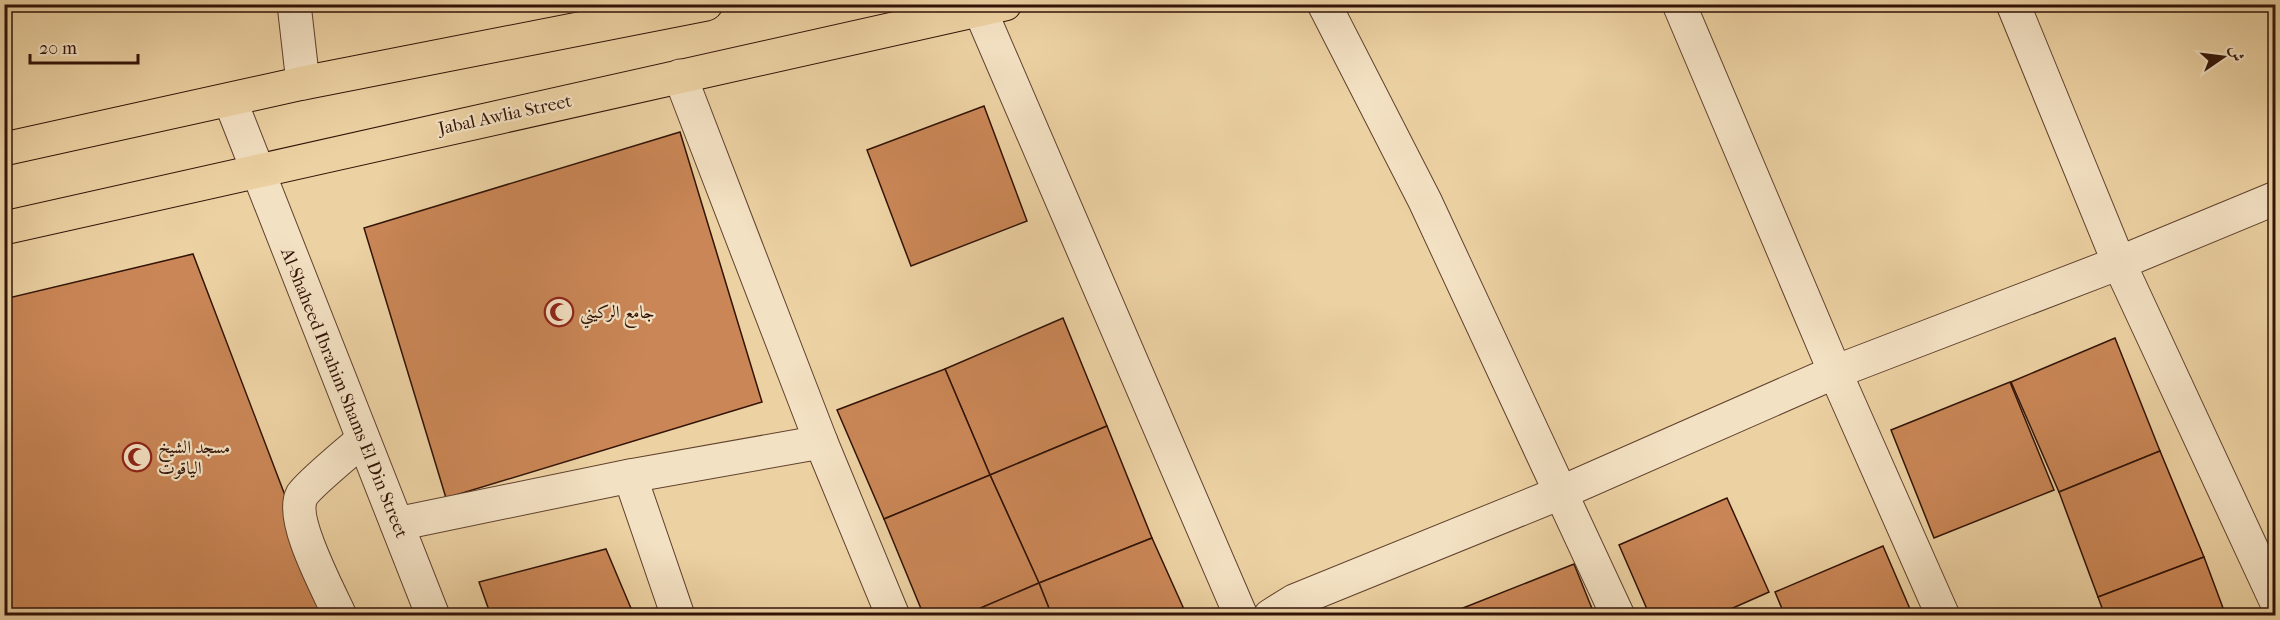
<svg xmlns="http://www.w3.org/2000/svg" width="2280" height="620" font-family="'IM FELL French Canon',Amiri,serif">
<rect width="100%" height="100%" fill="#ecd1a2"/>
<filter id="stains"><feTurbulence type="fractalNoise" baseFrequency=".00333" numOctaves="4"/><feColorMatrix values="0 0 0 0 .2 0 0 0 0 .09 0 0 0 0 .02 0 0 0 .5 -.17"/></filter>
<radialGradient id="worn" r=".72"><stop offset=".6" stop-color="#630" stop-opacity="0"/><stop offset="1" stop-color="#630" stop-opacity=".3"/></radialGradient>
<g fill="#ca8656" stroke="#311307" stroke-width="1.5">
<polygon points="984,106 1027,221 911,266 867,150"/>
<polygon points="680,132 762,402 446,498 364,228"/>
<polygon points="193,254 331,616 4,616 4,299"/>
<polygon points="1063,318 1107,426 990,475 945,369"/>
<polygon points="2115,338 2160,451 2059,492 2011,382"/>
<polygon points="945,369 990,475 884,519 837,410"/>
<polygon points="2010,382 2054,490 1934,538 1891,430"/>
<polygon points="1107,426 1152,538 1039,583 990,475"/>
<polygon points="2160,451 2204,557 2098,597 2059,492"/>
<polygon points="990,475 1039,583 962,616 924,616 884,519"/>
<polygon points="1727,498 1769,592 1715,616 1650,616 1619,545"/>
<polygon points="1152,538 1187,616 1052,616 1039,583"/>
<polygon points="1883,546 1913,616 1785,616 1775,592"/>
<polygon points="606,549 633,613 626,616 491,616 479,582"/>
<polygon points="2204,557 2226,616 2105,616 2098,597"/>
<polygon points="1574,564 1595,616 1460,616 1458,610"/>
<polygon points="1039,583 1052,616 962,616"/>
</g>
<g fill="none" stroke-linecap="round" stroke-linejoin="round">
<g stroke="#60422e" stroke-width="35">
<g id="minor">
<polyline points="294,4 303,83"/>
<polyline points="1324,4 1425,201 1618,616"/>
<polyline points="1679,4 1835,372 1943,616"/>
<polyline points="2013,4 2119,263 2276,601"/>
<polyline points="980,10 1241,616"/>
<polyline points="680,76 821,442 893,616"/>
<polyline points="230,100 433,616"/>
<polyline points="630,476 678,616"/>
<polyline points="397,524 630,476 821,442"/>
<path d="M340,616C329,591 289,519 302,495C310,483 350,451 363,439"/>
<polyline points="1270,616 1294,601 1560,493 1835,372 2119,263 2276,198"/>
</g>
</g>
<g stroke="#311307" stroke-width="35">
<g id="primary">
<polyline points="4,149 303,83 706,4"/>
<polyline points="4,228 1005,4"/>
</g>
</g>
<use href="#minor" stroke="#f3e1c3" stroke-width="33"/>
<use href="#primary" stroke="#ecd1a2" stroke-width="33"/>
</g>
<defs>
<g id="mosque-ring" transform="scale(1.5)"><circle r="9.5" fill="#f3e1c3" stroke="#8f2418" stroke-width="1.5"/><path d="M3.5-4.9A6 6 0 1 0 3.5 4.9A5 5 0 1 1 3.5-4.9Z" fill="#8f2418"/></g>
</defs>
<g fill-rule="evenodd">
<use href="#mosque-ring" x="559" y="312"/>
<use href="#mosque-ring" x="137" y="457"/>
</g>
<g text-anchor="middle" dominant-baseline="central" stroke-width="4.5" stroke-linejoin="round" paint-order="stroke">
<g font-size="18" fill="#311307" stroke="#f3e1c3">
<text transform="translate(505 115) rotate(-12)">Jabal Awlia Street</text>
<text transform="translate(344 393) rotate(68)">Al-Shaheed Ibrahim Shams El Din Street</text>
</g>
<g font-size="18" fill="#311307" stroke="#f3e1c3" text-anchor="start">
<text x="580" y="312">جامع الركيني</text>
<text x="158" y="447">مسجد الشيخ<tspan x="158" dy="21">الياقوت</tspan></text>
</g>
</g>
<rect width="2280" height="620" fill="none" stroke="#ecd1a2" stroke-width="24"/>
<rect x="6" y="6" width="2268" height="608" fill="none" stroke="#311307" stroke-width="3"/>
<rect x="12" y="12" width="2256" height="596" fill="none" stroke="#311307" stroke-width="1.5"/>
<g transform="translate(2223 57) rotate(76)" stroke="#f3e1c3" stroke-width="4.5" paint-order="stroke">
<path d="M0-4.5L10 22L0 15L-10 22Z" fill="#311307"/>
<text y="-9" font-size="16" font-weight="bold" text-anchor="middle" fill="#311307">ش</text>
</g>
<path d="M30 54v9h108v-9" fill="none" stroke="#311307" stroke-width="3"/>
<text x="39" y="54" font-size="18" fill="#311307" stroke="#f3e1c3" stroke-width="4.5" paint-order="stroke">20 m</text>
<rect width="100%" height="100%" filter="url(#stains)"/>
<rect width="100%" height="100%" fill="url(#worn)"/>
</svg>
